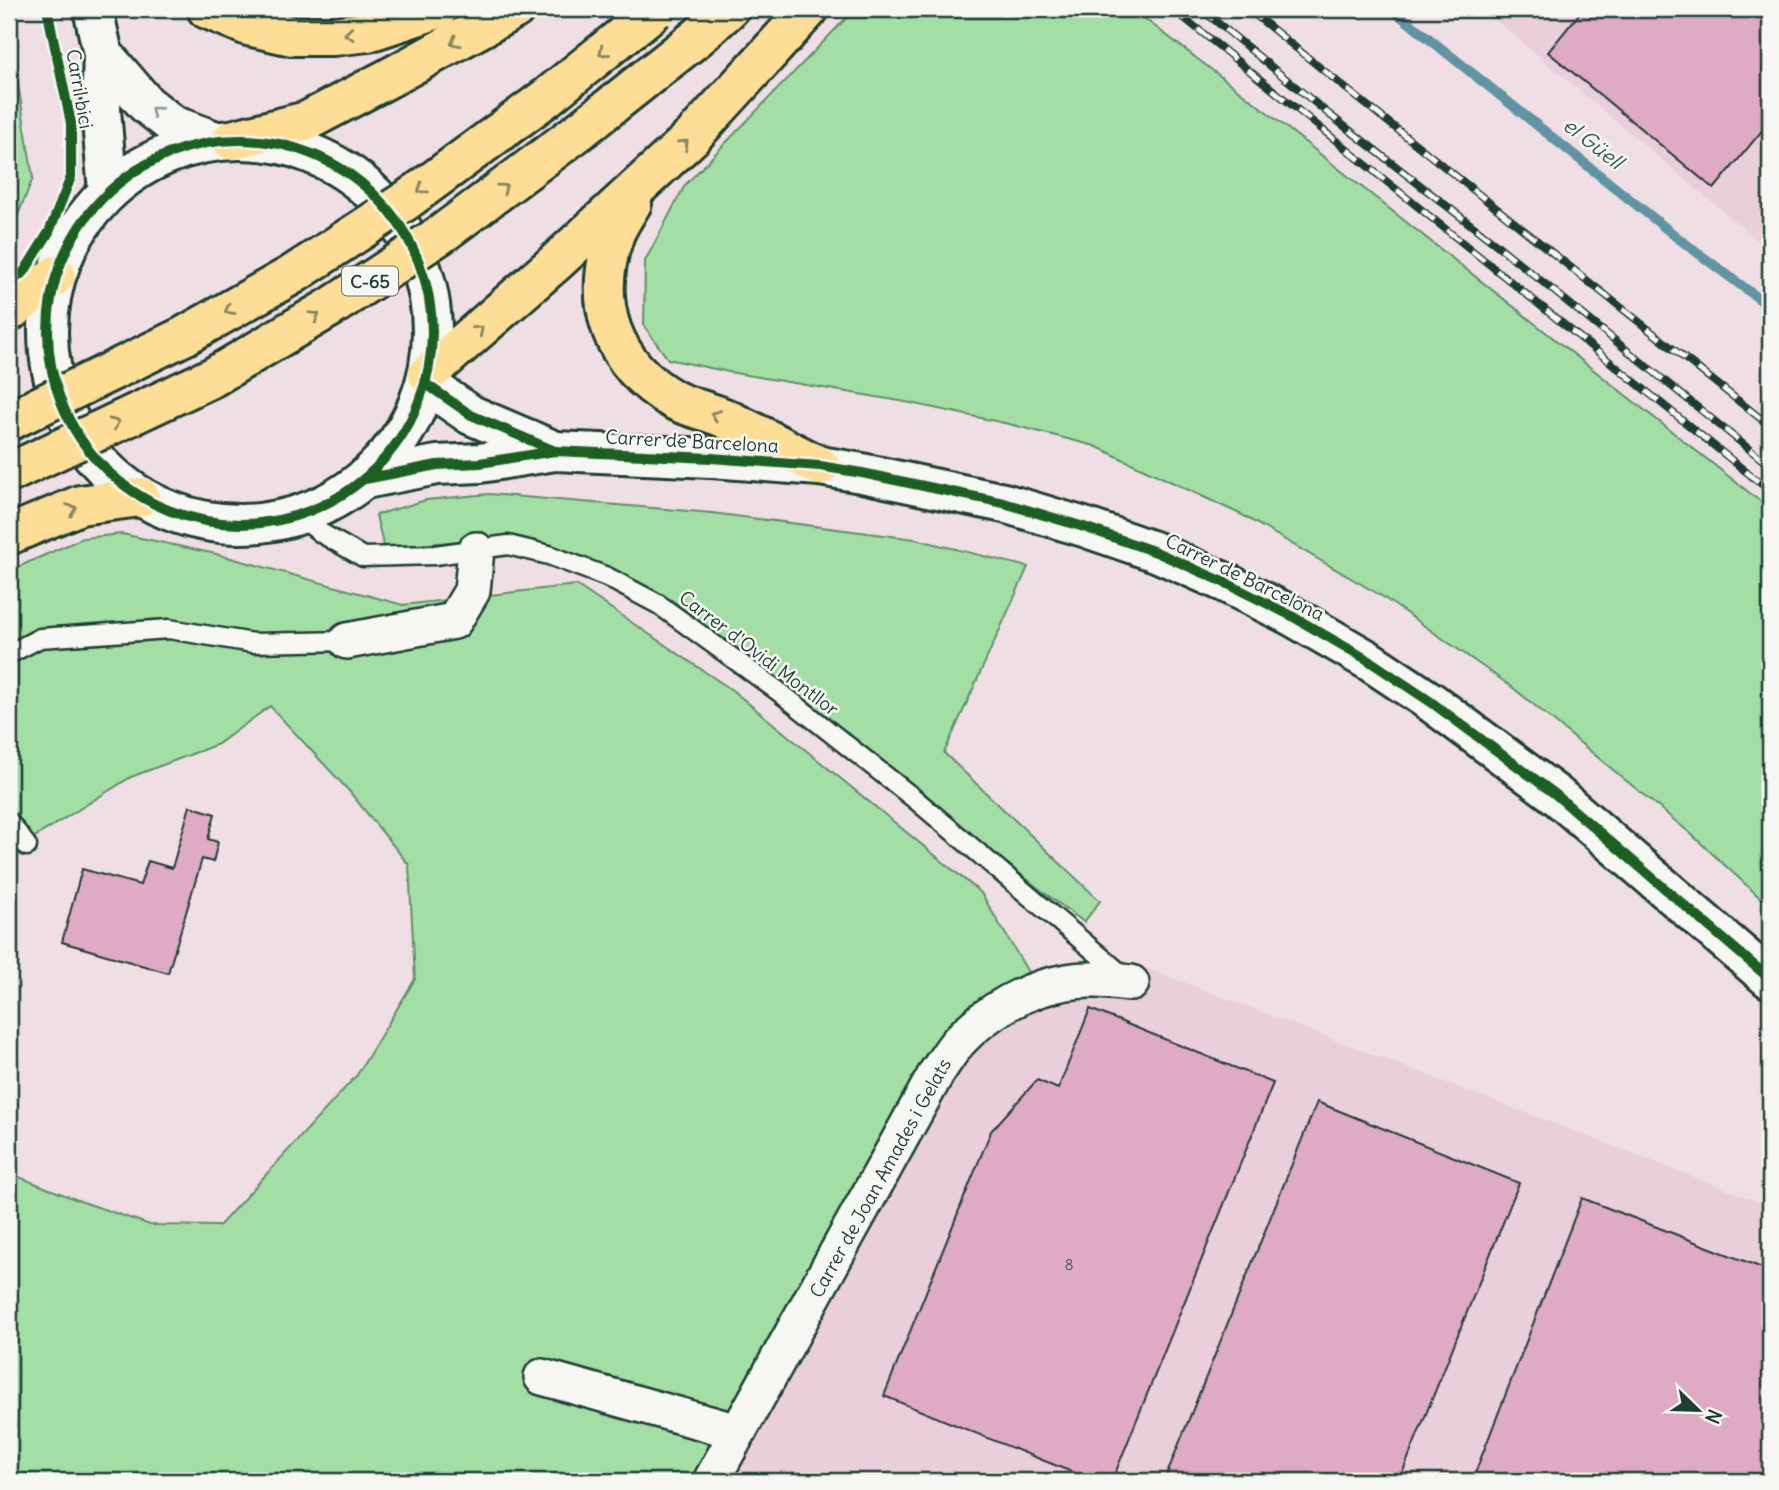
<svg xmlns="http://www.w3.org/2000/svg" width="1779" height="1490" font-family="Delius,sans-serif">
<rect width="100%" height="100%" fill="#efdfe4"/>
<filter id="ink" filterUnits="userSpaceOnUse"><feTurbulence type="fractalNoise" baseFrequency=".0143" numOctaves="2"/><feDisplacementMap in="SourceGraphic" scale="14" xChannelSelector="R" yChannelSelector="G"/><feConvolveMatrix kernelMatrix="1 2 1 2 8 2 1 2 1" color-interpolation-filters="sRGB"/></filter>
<g filter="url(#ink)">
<g fill="#eacfda">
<polygon points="1482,9 1770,9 1770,251 1542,59"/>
<polygon points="1133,963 1770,1206 1770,1481 692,1481 730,1411 950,1027 1028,972"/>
</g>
<g fill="#a3dfa5" stroke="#618e6c" stroke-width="2">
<polygon points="855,9 1132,9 1254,102 1770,509 1770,907 1690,833 1512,687 1380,595 1242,515 1095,446 1009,424 906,402 729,372 668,359 644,326 645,261 685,185"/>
<polygon points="9,27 33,178 9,237"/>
<polygon points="489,494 712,513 915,539 1028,567 944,753 1100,901 1084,922 1046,894 673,601 619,572 538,544 501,537 384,548 376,515 426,500"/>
<polygon points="122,534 216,554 403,605 576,585 732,690 981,893 1028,972 950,1027 730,1411 692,1481 9,1481 9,1173 80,1201 150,1225 219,1226 357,1075 415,979 409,865 349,791 270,706 218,744 131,777 9,853 9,571 83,538"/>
</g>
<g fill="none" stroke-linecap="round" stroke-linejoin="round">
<polyline stroke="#6093a3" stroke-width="10" points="1392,9 1678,238 1770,307"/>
</g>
<g fill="#deaac4" stroke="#1f3d34" stroke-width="2">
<polygon points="1583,9 1770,9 1770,121 1714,189 1548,52"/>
<polygon points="190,806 215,814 208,839 218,842 213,862 202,859 168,973 62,942 82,869 140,885 148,861 172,868"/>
<polygon points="1090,1009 1273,1083 1112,1481 1094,1481 884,1396 991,1131 1037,1080 1058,1089"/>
<polygon points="1317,1102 1519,1183 1399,1481 1164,1481"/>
<polygon points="1582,1198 1770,1271 1770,1481 1472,1481"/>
</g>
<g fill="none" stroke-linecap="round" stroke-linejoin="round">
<g stroke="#1f3d34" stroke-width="23">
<g id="service">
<polyline points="298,515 321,533 363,557 435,555 508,545 549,555 607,577 658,604 778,691 916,800 1126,978"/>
<polyline points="9,654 40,638 169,629 253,643 347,641"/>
<polyline points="9,822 27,846"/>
</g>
</g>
<g stroke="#1f3d34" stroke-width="40">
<g id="minor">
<polyline points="347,641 454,621 472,591 476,550"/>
<polyline points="542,1377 738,1432"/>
<path d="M711,1481L937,1072C944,1062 951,1050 959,1041C986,1012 1027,988 1067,982C1088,978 1110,981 1131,983"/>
</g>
</g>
<g stroke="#1f3d34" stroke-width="44">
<g id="secondary">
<polyline points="93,9 103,54 101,110 108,192"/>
<polyline points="103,54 146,104 173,125 216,141"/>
<circle cx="240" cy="332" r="192"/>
<polyline points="426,384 471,415 555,451"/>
<polyline points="365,479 437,465 480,463 555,451 711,458 820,466 862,473 1004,503 1084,527 1156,552 1226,583 1290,615 1368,660 1431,702 1555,794 1770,979"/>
</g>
</g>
<g stroke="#1f3d34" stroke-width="44">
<g id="trunk">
<polyline points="207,9 248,26 292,36 333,36 368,32 438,9"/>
<polyline points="699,36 729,9"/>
<polyline points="231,140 307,121 387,79 515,9"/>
<path d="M632,203C626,214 618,224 614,236C591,303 611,364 674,400C690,408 708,411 724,418C757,433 788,450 820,466"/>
<polyline points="9,312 56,275"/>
<polyline points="428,374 555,263 692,137 809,9"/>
<polyline points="9,535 80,505 140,497"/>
</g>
</g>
<use href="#service" stroke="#f6f6f2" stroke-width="18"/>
<use href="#minor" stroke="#f6f6f2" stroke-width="35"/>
<use href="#secondary" stroke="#f6f6f2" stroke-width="38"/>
<use href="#trunk" stroke="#fede96" stroke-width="38"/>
<g stroke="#1f3d34" stroke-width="8">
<g id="rail">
<polyline points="1173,9 1770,491"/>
<polyline points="1201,9 1330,115 1497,245 1770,466"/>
<polyline points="1248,9 1344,87 1770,426"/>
</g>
</g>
<use href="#rail" stroke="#f6f6f2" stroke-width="5" stroke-dasharray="16" stroke-linecap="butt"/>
<g stroke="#1f3d34" stroke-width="44" stroke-linecap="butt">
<g id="trunk-bridge">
<polyline points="9,421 184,336 292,275 407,200 546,98 656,9"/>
<polyline points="9,473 213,377 331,307 443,233 582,129 699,36"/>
</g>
</g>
<use href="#trunk-bridge" stroke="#fede96" stroke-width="38"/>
<g stroke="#f6f6f2" stroke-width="15">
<g id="cycleway">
<circle cx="240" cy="332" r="192"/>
<polyline points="9,283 24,272 49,232 71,177 71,123 47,9"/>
<polyline points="426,384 471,415 555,451"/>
<polyline points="365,479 437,465 480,463 555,451 711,458 820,466 862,473 1004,503 1084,527 1156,552 1226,583 1290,615 1368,660 1431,702 1555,794 1770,979"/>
</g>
</g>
<use href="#cycleway" stroke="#1b5e20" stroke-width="10"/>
</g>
<defs><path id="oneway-chevron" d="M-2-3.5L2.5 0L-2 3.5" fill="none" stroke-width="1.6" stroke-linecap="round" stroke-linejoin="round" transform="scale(1.75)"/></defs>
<g stroke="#838560">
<use href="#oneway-chevron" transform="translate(349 34) rotate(173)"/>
<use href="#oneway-chevron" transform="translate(455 42) rotate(151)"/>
<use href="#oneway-chevron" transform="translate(603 52) rotate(141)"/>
<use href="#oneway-chevron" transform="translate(684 144) rotate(-43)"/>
<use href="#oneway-chevron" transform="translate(503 188) rotate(-37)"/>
<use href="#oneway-chevron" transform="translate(422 189) rotate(144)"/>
<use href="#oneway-chevron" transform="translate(229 310) rotate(150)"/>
<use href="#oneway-chevron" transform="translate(315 316) rotate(-31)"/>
<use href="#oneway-chevron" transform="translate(479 330) rotate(-41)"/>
<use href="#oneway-chevron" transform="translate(715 415) rotate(-159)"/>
<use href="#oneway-chevron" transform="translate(115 423) rotate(-25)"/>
<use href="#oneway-chevron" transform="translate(72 509) rotate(-21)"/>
</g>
<use stroke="#8a9a93" href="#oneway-chevron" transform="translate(155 111) rotate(-141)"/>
</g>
<g text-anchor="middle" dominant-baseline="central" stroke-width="5" stroke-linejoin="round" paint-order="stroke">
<g font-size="16" fill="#4f5858">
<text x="1069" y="1264">8</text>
</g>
<rect fill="#f6f6f2" stroke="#60746d" stroke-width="2" x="342" y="266.5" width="56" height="29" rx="5"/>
<g font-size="18" font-weight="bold" fill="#1f3d34">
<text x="370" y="281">C-65</text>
</g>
<g font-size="19" fill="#1f3d34" stroke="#f6f6f2">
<text transform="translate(80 89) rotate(80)">Carril bici</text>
<text transform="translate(692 441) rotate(3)">Carrer de Barcelona</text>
<text transform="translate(1245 577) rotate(26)">Carrer de Barcelona</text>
<text transform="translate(759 653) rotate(37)">Carrer d'Ovidi Montllor</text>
<text transform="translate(880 1178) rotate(-61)">Carrer de Joan Amades i Gelats</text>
</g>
<g font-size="21" font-style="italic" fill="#355a59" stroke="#f6f6f2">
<text transform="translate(1593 143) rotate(38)">el Güell</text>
</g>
</g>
<rect width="1779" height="1490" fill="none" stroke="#f6f6f2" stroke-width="35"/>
<rect x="18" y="18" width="1744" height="1455" fill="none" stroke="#1f3d34" stroke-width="2.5" filter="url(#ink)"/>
<g transform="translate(1698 1410) rotate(113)" stroke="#f6f6f2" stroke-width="5" paint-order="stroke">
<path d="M0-5L12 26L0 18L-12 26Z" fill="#1f3d34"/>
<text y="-10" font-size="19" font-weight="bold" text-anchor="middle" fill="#1f3d34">N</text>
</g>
</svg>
